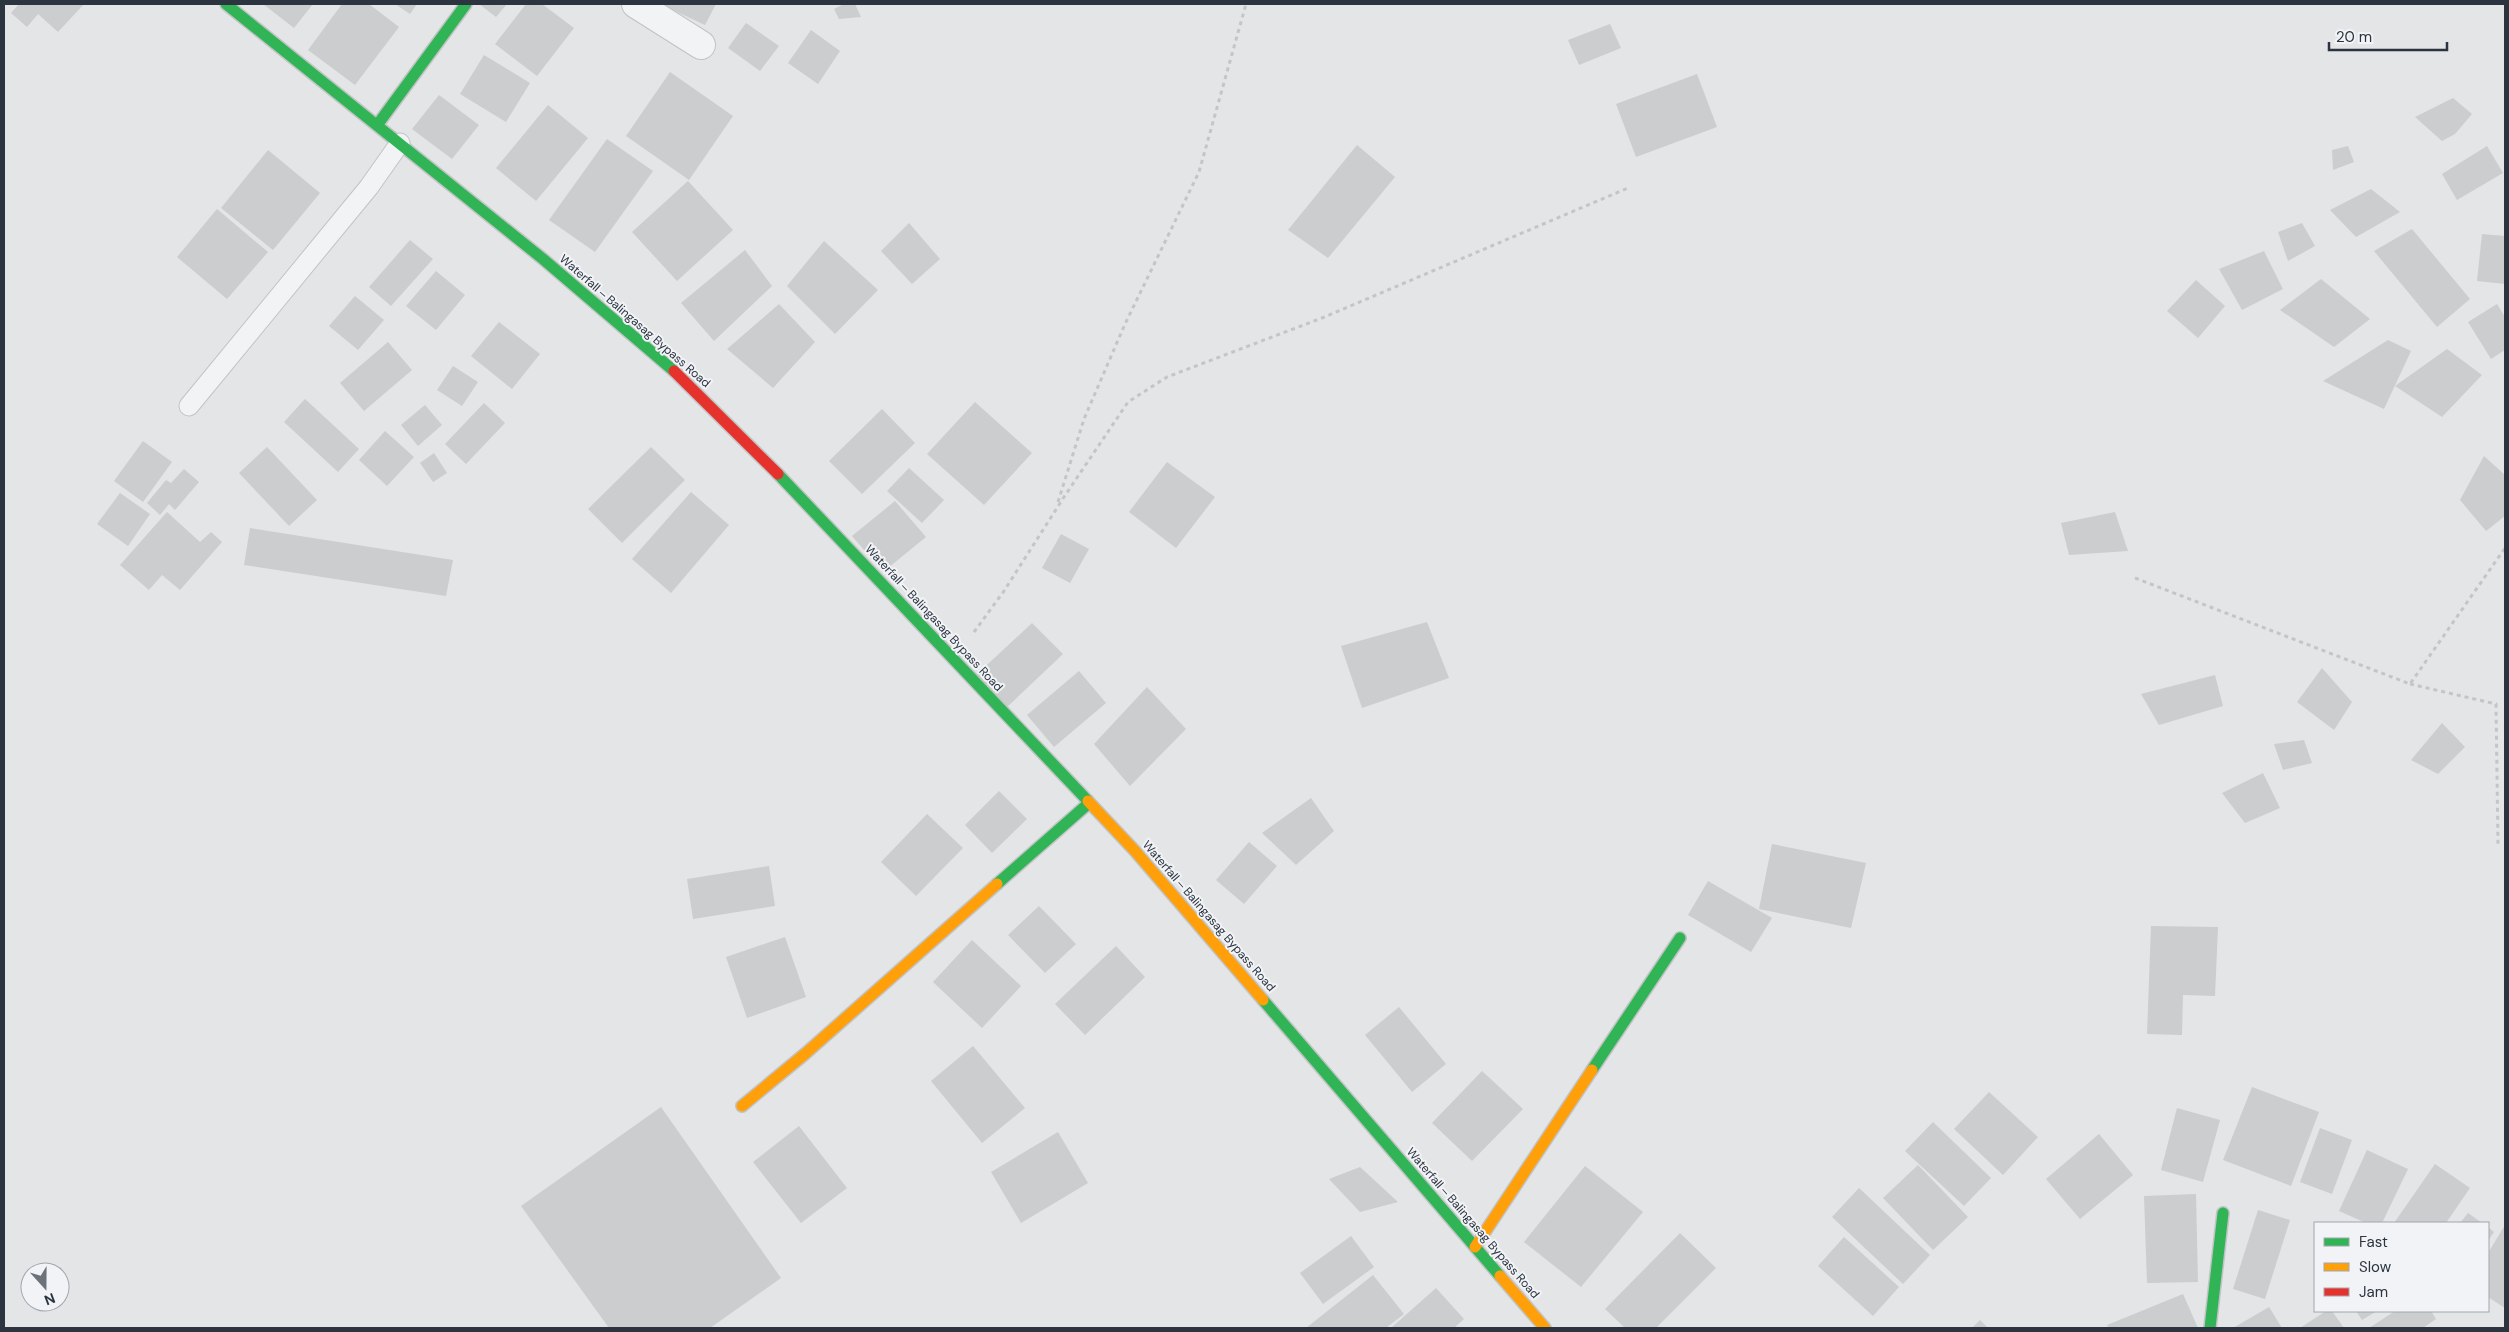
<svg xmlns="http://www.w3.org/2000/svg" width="2509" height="1332" font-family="'DM Sans',sans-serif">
<rect width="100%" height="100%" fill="#e3e5e7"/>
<g fill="#cbcdcf">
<polygon points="19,4 84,4 58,32 38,14 27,27 11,13"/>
<polygon points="263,4 313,4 294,28"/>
<polygon points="342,4 369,4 399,27 355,85 308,50"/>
<polygon points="395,4 417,4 410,14"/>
<polygon points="479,4 507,4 496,17"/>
<polygon points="526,4 542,4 574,28 537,76 495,44"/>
<polygon points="660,4 716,4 705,25"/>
<polygon points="844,4 855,4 861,17 839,19 834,9"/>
<polygon points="746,23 779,46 760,71 728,48"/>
<polygon points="1610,24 1621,48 1579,65 1568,40"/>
<polygon points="811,30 840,51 818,84 788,63"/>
<polygon points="484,55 530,83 506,122 460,94"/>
<polygon points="670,72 733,116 689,180 626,136"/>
<polygon points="1697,74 1717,127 1636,157 1616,104"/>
<polygon points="439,95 479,125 452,159 412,129"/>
<polygon points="2453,98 2472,114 2455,134 2442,141 2415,117"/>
<polygon points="548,105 588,138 536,201 496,168"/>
<polygon points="607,139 653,171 595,252 549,220"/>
<polygon points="1357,145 1395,177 1328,258 1288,230"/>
<polygon points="2348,146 2354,162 2333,170 2332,150"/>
<polygon points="2487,146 2503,173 2457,200 2442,174"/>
<polygon points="268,150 320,193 273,250 221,208"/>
<polygon points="688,181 733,230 677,281 632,232"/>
<polygon points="2371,189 2400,212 2356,237 2330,210"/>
<polygon points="217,209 268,252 227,299 177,257"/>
<polygon points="909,223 940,259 912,284 881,251"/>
<polygon points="2302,223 2315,246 2288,261 2278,232"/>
<polygon points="2412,229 2470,299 2437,327 2374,251"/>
<polygon points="2482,234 2505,236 2505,284 2477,281"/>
<polygon points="410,240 433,259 391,306 369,287"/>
<polygon points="824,241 878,290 835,334 787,286"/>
<polygon points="745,250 772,286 714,341 681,303"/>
<polygon points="2264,251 2283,289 2242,310 2219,269"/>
<polygon points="436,271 465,295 436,330 406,306"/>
<polygon points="2321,279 2370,319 2334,347 2280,310"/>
<polygon points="2196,280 2225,306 2198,338 2167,311"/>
<polygon points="355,296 384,320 358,350 329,326"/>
<polygon points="779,304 815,342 773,388 727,349"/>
<polygon points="2497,304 2505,317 2505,350 2491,359 2468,322"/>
<polygon points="499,322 540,354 512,389 471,356"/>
<polygon points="2388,340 2411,351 2384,409 2323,381"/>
<polygon points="388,342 412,370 364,411 340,383"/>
<polygon points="2447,349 2482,375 2442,417 2395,386"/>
<polygon points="453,366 478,382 462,406 437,390"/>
<polygon points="305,399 359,449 338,472 284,422"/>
<polygon points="975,402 1032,453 984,505 927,454"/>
<polygon points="484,403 505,423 466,464 445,444"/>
<polygon points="425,405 442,425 418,446 401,425"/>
<polygon points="882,409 915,443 862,494 829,461"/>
<polygon points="385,431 414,457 387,486 359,460"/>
<polygon points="143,441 172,462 143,502 114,481"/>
<polygon points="267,447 317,500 289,526 239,473"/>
<polygon points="651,447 685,480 622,543 588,509"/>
<polygon points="434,453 447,473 433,482 420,463"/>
<polygon points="2484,456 2505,475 2505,516 2486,531 2460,500"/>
<polygon points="1167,462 1215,497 1176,548 1129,512"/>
<polygon points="909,468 944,500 922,523 887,491"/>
<polygon points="184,469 199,482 175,510 169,504 160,515 147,503 166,480 171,483"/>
<polygon points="691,492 729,525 671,593 632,559"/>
<polygon points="120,493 150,514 128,546 97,524"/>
<polygon points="895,501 926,537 883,572 852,536"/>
<polygon points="167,512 200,542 211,532 222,542 180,590 162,575 149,590 120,565"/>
<polygon points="2115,512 2128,551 2069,555 2061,523"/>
<polygon points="250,528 453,560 446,596 244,565"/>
<polygon points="1061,534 1089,549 1070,583 1042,568"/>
<polygon points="1427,622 1449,678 1362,708 1341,646"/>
<polygon points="1032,623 1063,654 1005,709 975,676"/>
<polygon points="2322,668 2352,702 2334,730 2297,702"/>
<polygon points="1079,671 1106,703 1054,747 1027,715"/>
<polygon points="2215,675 2223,706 2159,725 2141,694"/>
<polygon points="1147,687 1186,729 1130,786 1094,744"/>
<polygon points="2442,723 2465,747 2438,774 2411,760"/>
<polygon points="2304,740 2312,763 2283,770 2274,744"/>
<polygon points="2263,773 2280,808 2245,823 2222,793"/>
<polygon points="999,791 1027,819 992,853 965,825"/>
<polygon points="1311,798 1334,831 1296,865 1262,833"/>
<polygon points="927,814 963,848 916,896 881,862"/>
<polygon points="1249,842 1277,866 1244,904 1216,880"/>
<polygon points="1772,844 1866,863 1851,928 1759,909"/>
<polygon points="769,866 775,906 693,919 687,879"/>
<polygon points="1708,881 1772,918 1751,952 1688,915"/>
<polygon points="1039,906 1076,944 1045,973 1008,935"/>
<polygon points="2151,926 2218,927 2215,996 2183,995 2182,1035 2147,1034"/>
<polygon points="785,937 806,997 747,1018 726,957"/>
<polygon points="972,940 1021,986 982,1028 933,982"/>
<polygon points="1116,946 1145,977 1085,1035 1055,1004"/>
<polygon points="1399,1007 1446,1064 1412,1092 1365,1035"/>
<polygon points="973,1046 1025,1108 982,1143 931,1081"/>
<polygon points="1482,1071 1523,1109 1472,1161 1432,1123"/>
<polygon points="2252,1087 2319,1112 2291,1186 2223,1160"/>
<polygon points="1989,1092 2038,1137 2003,1175 1954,1129"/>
<polygon points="661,1107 781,1278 710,1328 609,1328 521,1206"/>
<polygon points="2177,1108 2220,1120 2203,1182 2161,1170"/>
<polygon points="1933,1122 1991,1178 1964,1206 1905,1151"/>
<polygon points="799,1126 847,1188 801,1223 753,1162"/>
<polygon points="2320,1128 2352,1140 2332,1194 2300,1182"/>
<polygon points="1058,1132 1088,1183 1021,1223 991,1172"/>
<polygon points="2099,1134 2133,1175 2080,1219 2046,1179"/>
<polygon points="2367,1150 2408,1169 2382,1223 2366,1223 2339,1211"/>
<polygon points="2435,1164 2470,1188 2446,1223 2394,1223"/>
<polygon points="1918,1165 1968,1217 1933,1250 1883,1198"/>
<polygon points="1585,1166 1643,1212 1581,1287 1524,1242"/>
<polygon points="1360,1167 1398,1202 1360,1212 1329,1179"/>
<polygon points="1859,1188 1930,1255 1903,1284 1832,1217"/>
<polygon points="2196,1194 2198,1282 2147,1283 2144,1196"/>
<polygon points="2258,1210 2290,1220 2265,1299 2233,1289"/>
<polygon points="2468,1213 2482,1223 2460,1223"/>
<polygon points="2505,1225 2505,1308 2488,1297 2488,1253"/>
<polygon points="2488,1227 2494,1232 2488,1241"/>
<polygon points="1680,1233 1716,1268 1656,1328 1625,1328 1605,1309"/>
<polygon points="1351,1236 1374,1267 1323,1304 1300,1273"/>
<polygon points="1844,1237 1899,1287 1873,1316 1818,1266"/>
<polygon points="1373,1275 1404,1314 1386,1328 1306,1328"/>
<polygon points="1436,1288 1464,1319 1454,1328 1391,1328"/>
<polygon points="2183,1294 2198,1328 2109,1328 2107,1325"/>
<polygon points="2269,1307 2282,1328 2233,1328"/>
<polygon points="2326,1311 2332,1311 2344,1328 2300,1328"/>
<polygon points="2356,1311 2377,1311 2362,1320"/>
<polygon points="2395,1311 2431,1311 2436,1319 2423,1328 2369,1328"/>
<polygon points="1980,1320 1988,1328 1972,1328"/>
</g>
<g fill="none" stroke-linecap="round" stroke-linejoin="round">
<g stroke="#c1c3c5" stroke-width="21">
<polyline id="lane" points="189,406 369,187 400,143"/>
</g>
<g stroke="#c1c3c5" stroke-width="30">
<polyline id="street" points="636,4 701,45"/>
</g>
<g stroke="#c1c3c5" stroke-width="14">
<g id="fast">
<polyline points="226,4 543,259 674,371"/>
<polyline points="378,124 466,4"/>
<polyline points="778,474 1088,801"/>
<polyline points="997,884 1089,803"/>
<polyline points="1263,1000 1500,1276"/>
<polyline points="1592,1070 1680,938"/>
<polyline points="2210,1328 2223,1213"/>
</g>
</g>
<g stroke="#c1c3c5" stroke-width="14">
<g id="slow">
<polyline points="1088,801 1135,851 1263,1000"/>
<polyline points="742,1106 806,1053 997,884"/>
<polyline points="1475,1247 1592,1070"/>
<polyline points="1500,1276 1545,1328"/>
</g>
</g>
<g stroke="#c1c3c5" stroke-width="14">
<polyline id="jam" points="674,371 778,474"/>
</g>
<g stroke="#c3c5c7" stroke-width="3" stroke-dasharray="4 4" stroke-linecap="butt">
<polyline points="1058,502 1084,419 1125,324 1199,172 1246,4"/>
<polyline points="2135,578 2410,684 2505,548"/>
<polyline points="974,632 1004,591 1064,497 1128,402 1167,377 1322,318 1628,188"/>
<polyline points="2410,684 2496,704 2498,845"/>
</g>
<use href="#lane" stroke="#f2f3f4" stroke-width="19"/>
<use href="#street" stroke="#f2f3f4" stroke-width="28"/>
<use href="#fast" stroke="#30b455" stroke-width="11"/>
<use href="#slow" stroke="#ff9f0a" stroke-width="11"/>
<use href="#jam" stroke="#e5322d" stroke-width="11"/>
</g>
<g text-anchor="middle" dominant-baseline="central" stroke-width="4" stroke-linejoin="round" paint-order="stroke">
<g font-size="12" fill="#2b343f" stroke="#f1f3f6">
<text transform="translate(635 321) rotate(41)">Waterfall ‒ Balingasag Bypass Road</text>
<text transform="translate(934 618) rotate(47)">Waterfall ‒ Balingasag Bypass Road</text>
<text transform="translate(1209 916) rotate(49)">Waterfall ‒ Balingasag Bypass Road</text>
<text transform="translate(1473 1223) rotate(49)">Waterfall ‒ Balingasag Bypass Road</text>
</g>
</g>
<rect width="2509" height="1332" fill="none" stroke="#2b343f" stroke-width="10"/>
<rect x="2314" y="1222" width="175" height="90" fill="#f1f3f6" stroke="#a2a7ad"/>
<rect x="2324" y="1238" width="25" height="8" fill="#30b455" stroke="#a2a7ad"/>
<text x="2359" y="1247" font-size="15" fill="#2b343f">Fast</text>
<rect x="2324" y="1263" width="25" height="8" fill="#ff9f0a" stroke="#a2a7ad"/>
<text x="2359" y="1272" font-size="15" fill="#2b343f">Slow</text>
<rect x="2324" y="1288" width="25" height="8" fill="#e5322d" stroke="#a2a7ad"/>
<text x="2359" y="1297" font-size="15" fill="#2b343f">Jam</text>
<g transform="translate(45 1287) rotate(159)"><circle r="24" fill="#f1f3f6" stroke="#a2a7ad"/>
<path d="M0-4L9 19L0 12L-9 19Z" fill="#6b727a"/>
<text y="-8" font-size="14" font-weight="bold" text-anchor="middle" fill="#2b343f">N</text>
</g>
<path d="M2329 42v8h118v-8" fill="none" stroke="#2b343f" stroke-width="2.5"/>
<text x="2336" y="42" font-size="15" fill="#2b343f" stroke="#f1f3f6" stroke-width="4" paint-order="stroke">20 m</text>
</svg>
